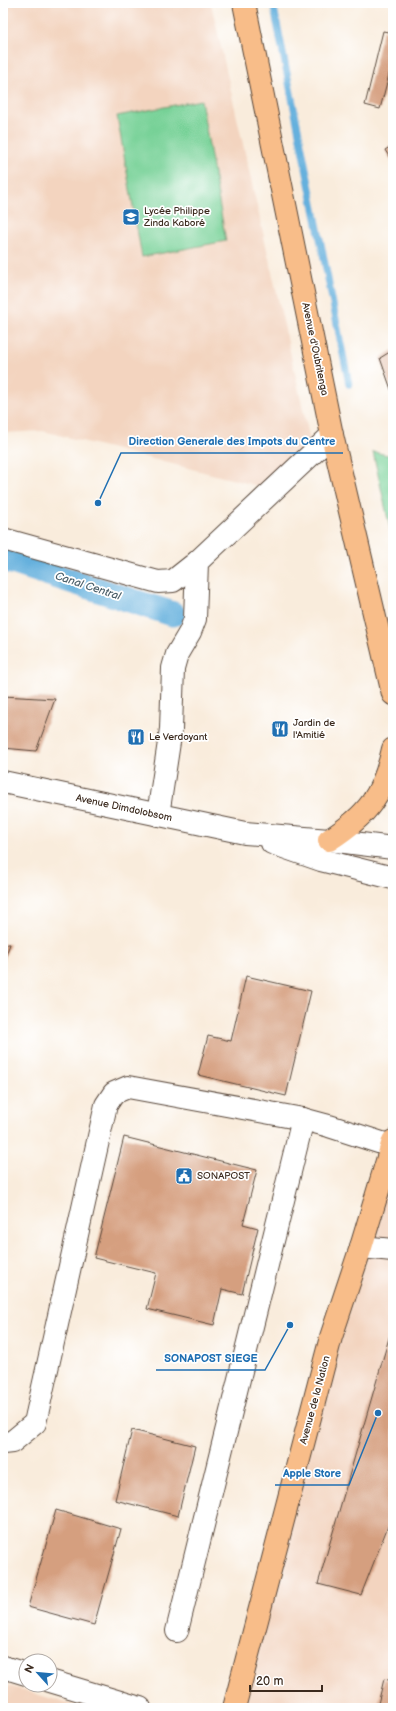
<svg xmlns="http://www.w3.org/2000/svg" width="396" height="1711" font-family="'Balsamiq Sans',sans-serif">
<rect width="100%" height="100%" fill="#fff"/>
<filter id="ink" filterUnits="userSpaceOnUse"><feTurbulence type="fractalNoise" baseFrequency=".025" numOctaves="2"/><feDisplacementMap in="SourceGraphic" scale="8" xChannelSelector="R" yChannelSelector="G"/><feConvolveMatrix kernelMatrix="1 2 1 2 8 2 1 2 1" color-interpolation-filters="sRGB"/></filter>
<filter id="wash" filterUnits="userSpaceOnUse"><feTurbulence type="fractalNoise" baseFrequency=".012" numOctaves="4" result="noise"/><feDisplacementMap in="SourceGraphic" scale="16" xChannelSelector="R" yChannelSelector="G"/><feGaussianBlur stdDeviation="0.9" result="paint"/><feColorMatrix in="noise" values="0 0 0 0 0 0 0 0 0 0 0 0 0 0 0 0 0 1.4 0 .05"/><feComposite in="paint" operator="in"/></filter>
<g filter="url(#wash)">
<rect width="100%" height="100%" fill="#f9ecdc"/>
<g fill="#f3d4bf">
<polygon points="3,3 211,3 311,444 262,487 43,431 3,433"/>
<polygon points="393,1141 393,1708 235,1708"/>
<polygon points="3,1684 82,1708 3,1708"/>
</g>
<g fill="#77d197" stroke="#597e5a">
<polygon points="201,100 226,241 142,257 117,116"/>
<polygon points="373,452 393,456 393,542"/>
</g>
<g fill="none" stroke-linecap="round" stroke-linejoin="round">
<polyline stroke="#65b0dd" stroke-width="7" points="273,3 349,384"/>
<polyline stroke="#65b0dd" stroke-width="25" points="3,559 173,614"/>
</g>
<g id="blocks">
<g fill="#d59f7f">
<polygon points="383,31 393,33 393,59 380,109 365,105"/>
<polygon points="393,145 393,163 385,150"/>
<polygon points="393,350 393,395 380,358"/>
<polygon points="3,696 55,699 36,751 3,748"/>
<polygon points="3,944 10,944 3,963"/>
<polygon points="246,976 311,991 286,1096 198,1075 208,1036 231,1041"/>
<polygon points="124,1137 257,1170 243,1224 258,1228 242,1294 222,1289 214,1325 147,1309 156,1273 94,1258"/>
<polygon points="393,1324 393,1527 388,1526 361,1595 318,1584"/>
<polygon points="132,1430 195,1446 178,1516 115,1500"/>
<polygon points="56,1510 121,1529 94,1625 28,1607"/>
<polygon points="384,1679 393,1681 393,1708 377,1708"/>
</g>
</g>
</g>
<g filter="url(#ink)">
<use href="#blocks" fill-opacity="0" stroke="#58473a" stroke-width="1"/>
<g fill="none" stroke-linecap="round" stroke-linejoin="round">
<g stroke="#58473a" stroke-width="24">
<g id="minor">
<polyline points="3,539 158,582 173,581 197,562"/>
<polyline points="3,782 245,833 329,840 393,848"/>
<polyline points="158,815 171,729 173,668 177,654 190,632 195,619 197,562 332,435"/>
<polyline points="272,843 321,860 393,878"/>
<polyline points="361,1247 393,1250"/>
<polyline points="3,1443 12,1442 35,1423 106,1105 114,1093 128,1087 303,1119 329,1126 391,1146"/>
<polyline points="177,1631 303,1119"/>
<polyline points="3,1667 26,1674"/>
<polyline points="50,1681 140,1708"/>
</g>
</g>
<g stroke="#58473a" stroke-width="24">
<g id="highway">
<polyline points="244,3 332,435 393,694"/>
<path d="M329,840C368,815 383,795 393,749"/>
<polyline points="234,1708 331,1337 361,1247 393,1141"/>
</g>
</g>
<use href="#minor" stroke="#fff" stroke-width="22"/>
<use href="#highway" stroke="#f8bd89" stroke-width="22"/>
</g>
</g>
<defs>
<g id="school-square" transform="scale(0.9)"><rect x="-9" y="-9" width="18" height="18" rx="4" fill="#1f6fb2" stroke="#fff"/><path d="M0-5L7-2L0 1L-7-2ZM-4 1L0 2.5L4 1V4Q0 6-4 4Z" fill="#fff"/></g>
<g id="restaurant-square" transform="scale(0.9)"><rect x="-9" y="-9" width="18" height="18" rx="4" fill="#1f6fb2" stroke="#fff"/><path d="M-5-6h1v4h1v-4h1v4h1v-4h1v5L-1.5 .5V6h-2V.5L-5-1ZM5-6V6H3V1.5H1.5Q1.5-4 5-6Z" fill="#fff"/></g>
<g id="civic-square" transform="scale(0.9)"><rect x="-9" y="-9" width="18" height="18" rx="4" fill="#1f6fb2" stroke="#fff"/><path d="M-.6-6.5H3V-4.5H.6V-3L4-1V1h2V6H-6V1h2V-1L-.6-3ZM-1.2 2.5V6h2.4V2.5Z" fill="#fff"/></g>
</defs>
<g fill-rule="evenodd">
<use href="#school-square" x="131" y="217"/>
<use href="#restaurant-square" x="280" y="729"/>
<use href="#restaurant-square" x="136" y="737"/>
<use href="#civic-square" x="184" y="1176"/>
</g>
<g text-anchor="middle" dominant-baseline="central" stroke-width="3.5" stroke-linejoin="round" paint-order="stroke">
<g font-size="10" fill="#3b2a1e" stroke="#fff" text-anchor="start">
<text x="144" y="211">Lycée Philippe<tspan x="144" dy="12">Zinda Kaboré</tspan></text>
<text x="293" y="723">Jardin de<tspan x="293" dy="12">l'Amitié</tspan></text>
<text x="149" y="737">Le Verdoyant</text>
<text x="197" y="1176">SONAPOST</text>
</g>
<g font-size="10" fill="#3b2a1e" stroke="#fff">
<text transform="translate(315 349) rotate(78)">Avenue d'Oubritenga</text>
<text transform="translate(124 808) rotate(12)">Avenue Dimdolobsom</text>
<text transform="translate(315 1400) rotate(-75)">Avenue de la Nation</text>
</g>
<g font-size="11" font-style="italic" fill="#4c606a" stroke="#fff">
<text transform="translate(88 586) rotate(18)">Canal Central</text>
</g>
</g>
<path fill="none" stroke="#1f6fb2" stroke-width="1.5" d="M98 503L121 453H343M290 1325L265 1370H156M378 1413L349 1485H275"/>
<g fill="#1f6fb2" stroke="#fff" stroke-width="1.5">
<circle cx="98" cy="503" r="4"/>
<circle cx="290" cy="1325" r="4"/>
<circle cx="378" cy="1413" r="4"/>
</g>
<g font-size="11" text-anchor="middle" font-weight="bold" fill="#1f6fb2" stroke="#fff" stroke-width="3.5" stroke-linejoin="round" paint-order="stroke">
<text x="232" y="445">Direction Generale des Impots du Centre</text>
<text x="211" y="1362">SONAPOST SIEGE</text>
<text x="312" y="1477">Apple Store</text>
</g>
<rect width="396" height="1711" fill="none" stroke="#fff" stroke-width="16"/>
<g transform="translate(38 1673) rotate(297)"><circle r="19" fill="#ffffff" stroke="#b1aaa5"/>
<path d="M0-3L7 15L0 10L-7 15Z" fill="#1f6fb2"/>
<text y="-6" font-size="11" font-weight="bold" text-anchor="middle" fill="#3b2a1e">N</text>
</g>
<path d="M250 1685v6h72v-6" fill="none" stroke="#3b2a1e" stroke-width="2"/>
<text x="256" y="1685" font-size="12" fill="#3b2a1e" stroke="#ffffff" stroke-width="3" paint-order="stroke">20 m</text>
</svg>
